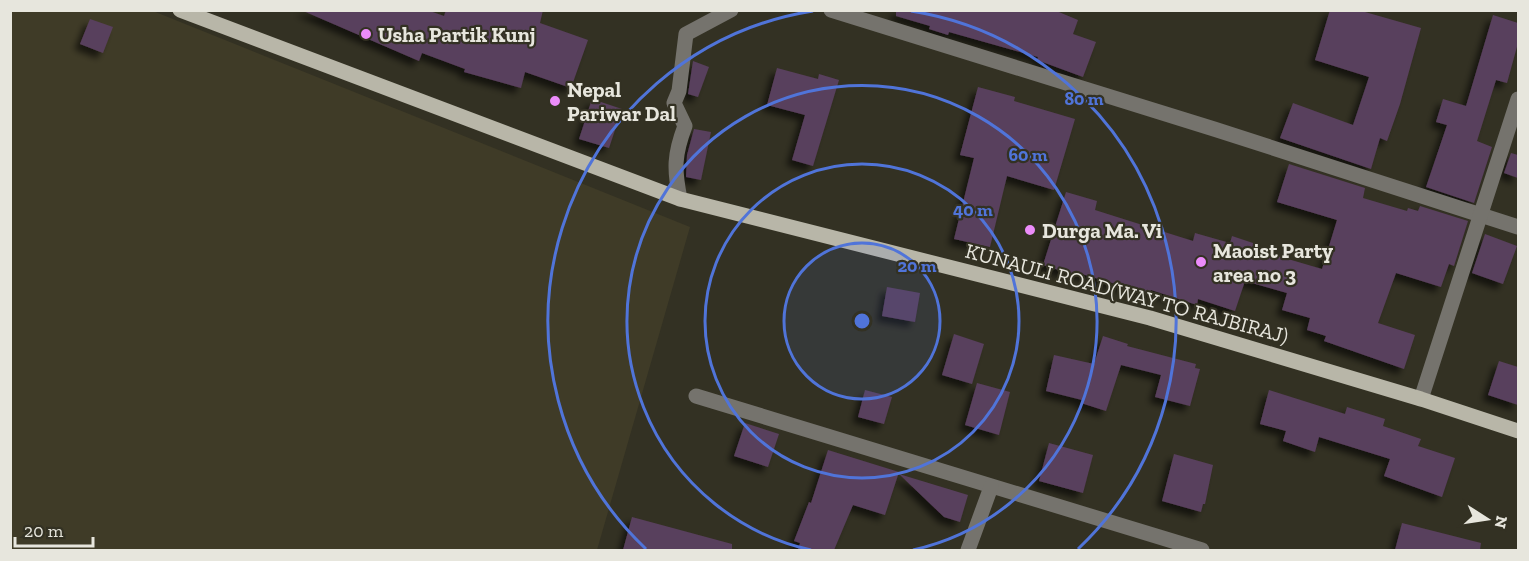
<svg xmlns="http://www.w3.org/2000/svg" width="1529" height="561" font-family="'Zilla Slab',serif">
<defs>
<filter id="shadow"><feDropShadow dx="-5.5" dy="5.5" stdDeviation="3" flood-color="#0009"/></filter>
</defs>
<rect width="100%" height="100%" fill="#333123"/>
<polygon fill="#3f3b27" points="10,11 153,11 690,227 597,550 11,550"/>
<g fill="#593f5d" filter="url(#shadow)">
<polygon points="301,10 427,10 444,16 446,10 543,10 540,23 588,40 571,88 525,72 521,88 464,72 465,69 422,53 419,61"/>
<polygon points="896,10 1054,10 1078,20 1073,34 1096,42 1083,77 1037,60 1038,57 949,32 948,35 929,29 930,26 896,16"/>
<polygon points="1330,10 1358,10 1421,28 1400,104 1387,141 1380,138 1371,169 1280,138 1293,103 1353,125 1369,77 1315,60"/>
<polygon points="1493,15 1518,23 1518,43 1507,83 1496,80 1477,141 1492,147 1474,203 1426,187 1447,125 1436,122 1443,99 1466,106"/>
<polygon points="90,19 113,27 103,53 80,44"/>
<polygon points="693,61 709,67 698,97 688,94"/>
<polygon points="777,68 818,79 819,74 839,80 813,166 792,160 805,115 767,105"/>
<polygon points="978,87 1015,97 1014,101 1075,119 1054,190 1007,176 990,247 954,239 974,158 960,155"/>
<polygon points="592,99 622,109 609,148 579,139"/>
<polygon points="694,129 711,132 701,180 686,177 687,155"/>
<polygon points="1511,153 1518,155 1518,178 1504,173"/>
<polygon points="1289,164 1365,188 1363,198 1407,211 1408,208 1418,211 1420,206 1468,221 1454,266 1449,264 1441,287 1396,273 1378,323 1415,335 1404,369 1324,341 1326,336 1307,330 1310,318 1282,310 1287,293 1245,281 1235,311 1198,299 1197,305 1151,290 1149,294 1075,272 1074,275 1043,265 1066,192 1097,201 1095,210 1193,241 1195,233 1230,243 1232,236 1256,244 1254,249 1322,269 1337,220 1277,202"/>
<polygon points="1485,234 1517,246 1503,284 1472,273"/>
<polygon points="887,287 920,293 915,322 882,316"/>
<polygon points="954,334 984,344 972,384 942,375"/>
<polygon points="1103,336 1128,344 1127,346 1196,364 1195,368 1200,369 1190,406 1155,397 1161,375 1121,365 1106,411 1081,403 1082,400 1046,391 1054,355 1094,364"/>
<polygon points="1499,361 1518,367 1518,405 1488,395"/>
<polygon points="977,383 1010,392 999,435 965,425"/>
<polygon points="865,390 892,397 884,424 858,417"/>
<polygon points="1269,390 1345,414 1347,407 1385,419 1383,426 1421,439 1418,446 1455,458 1442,497 1384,476 1390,459 1319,437 1315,452 1283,441 1286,431 1260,424"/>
<polygon points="745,423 779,434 768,467 734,456"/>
<polygon points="1049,443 1093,455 1083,493 1039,481"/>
<polygon points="828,450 899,472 885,515 853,505 834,550 798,550 800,543 794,541 809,502 811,503"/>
<polygon points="1174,454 1213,465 1205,504 1203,504 1201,512 1162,501"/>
<polygon points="899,474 968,495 960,522 944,517"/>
<polygon points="632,517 732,544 732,550 623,550"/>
<polygon points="1402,523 1481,543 1480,550 1395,550"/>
</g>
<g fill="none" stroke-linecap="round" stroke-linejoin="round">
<g stroke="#75736d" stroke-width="15">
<polyline points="831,10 1214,129 1518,227"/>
<path d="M680,199C674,169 674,155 685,126L674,103L679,91L686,34L731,10"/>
<polyline points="696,396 1202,550"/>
<polyline points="1421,399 1518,99"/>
<polyline points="968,550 991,487"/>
</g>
<polyline stroke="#b8b6a8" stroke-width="15" points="180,10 680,199 1150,318 1421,399 1518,431"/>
</g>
<circle cx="862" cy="321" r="78" fill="#5074d9" fill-opacity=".12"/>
<g fill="none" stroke="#5074d9" stroke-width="3">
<circle cx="862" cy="321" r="78"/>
<circle cx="862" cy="321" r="157"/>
<path d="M811 550A235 235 0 1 1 913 550"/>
<path d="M646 549A314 314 0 0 1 813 11M911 11A314 314 0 0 1 1078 549"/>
</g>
<g fill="#ec8cfa" stroke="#333123" stroke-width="2">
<circle cx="366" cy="34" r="6"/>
<circle cx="555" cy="101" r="6"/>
<circle cx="1030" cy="230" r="6"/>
<circle cx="1201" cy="262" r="6"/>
</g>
<g text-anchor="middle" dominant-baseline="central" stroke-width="4.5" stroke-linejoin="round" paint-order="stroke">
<g font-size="21" font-weight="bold" fill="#e7e6dd" stroke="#333123" text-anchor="start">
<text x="378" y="34">Usha Partik Kunj</text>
<text x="567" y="89">Nepal<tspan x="567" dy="24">Pariwar Dal</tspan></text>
<text x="1042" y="230">Durga Ma. Vi</text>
<text x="1213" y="250">Maoist Party<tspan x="1213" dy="24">area no 3</tspan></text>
</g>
<g font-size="21" fill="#e7e6dd" stroke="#333123">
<text transform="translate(1127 293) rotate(15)">KUNAULI ROAD(WAY TO RAJBIRAJ)</text>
</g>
</g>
<circle cx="862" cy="321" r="9" fill="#5074d9" stroke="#333123" stroke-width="3"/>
<g font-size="18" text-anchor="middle" font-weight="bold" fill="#5074d9" stroke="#333123" stroke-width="4.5" stroke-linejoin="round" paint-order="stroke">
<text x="1084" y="105">80 m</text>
<text x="1028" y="161">60 m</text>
<text x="973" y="216">40 m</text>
<text x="917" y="272">20 m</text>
</g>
<rect width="1529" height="561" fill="none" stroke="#e7e6dd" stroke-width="24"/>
<g transform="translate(1487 519) rotate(102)" stroke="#333123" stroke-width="4.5" paint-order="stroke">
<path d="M0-4.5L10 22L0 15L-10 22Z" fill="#e7e6dd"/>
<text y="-9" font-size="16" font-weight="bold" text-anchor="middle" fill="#e7e6dd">N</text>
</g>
<path d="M15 537v9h78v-9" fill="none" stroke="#e7e6dd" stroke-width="3"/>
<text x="24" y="537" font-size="18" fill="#e7e6dd" stroke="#333123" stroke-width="4.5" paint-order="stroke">20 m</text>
</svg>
